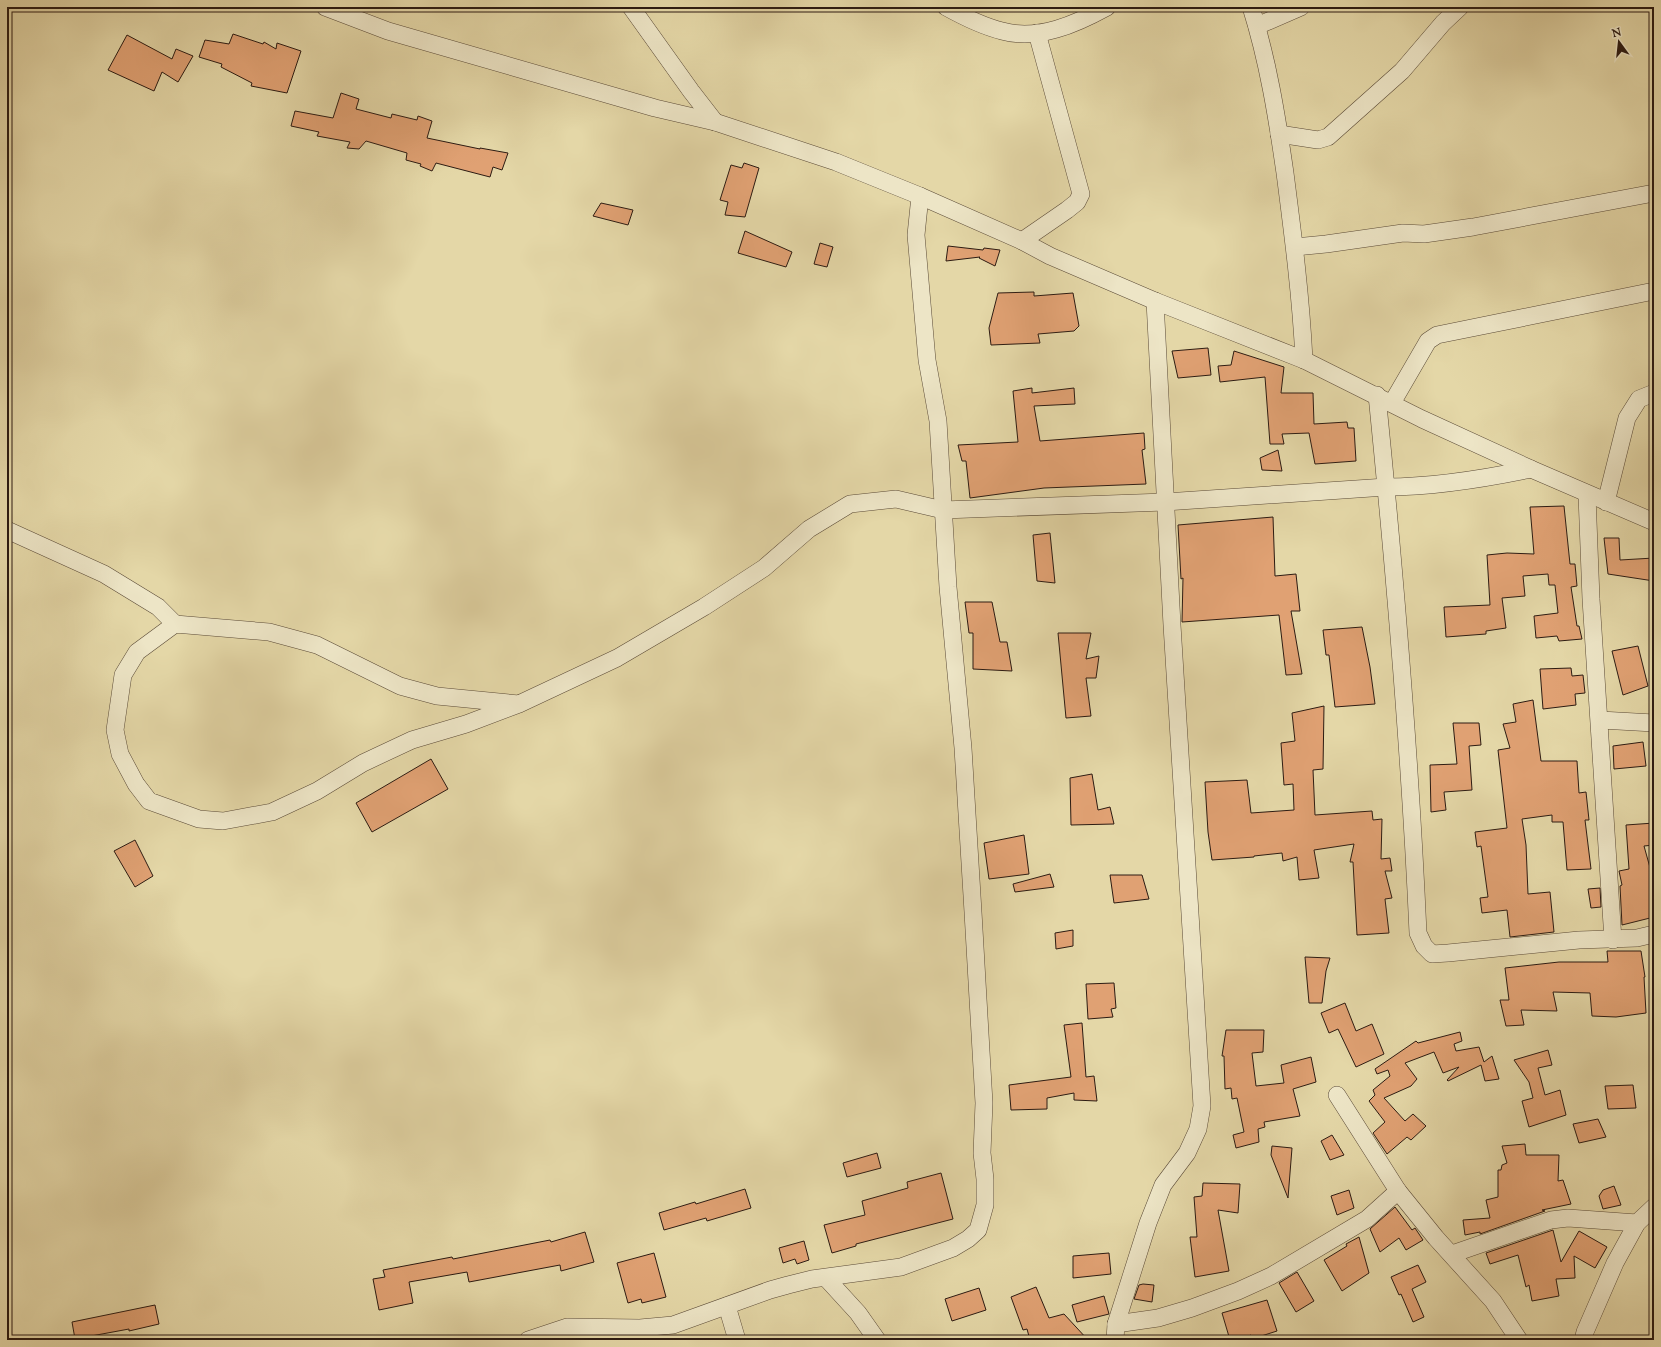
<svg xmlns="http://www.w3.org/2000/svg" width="1661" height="1347" font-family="'Sorts Mill Goudy',serif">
<rect width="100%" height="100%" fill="#e4d7a7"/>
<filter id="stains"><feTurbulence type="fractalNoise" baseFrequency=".005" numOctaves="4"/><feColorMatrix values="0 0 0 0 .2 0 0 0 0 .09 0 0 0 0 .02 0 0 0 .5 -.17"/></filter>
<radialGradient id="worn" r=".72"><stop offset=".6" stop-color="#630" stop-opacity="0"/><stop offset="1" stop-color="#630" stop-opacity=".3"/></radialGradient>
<g fill="#e0a173" stroke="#2c1b12">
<polygon points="233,34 263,44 264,42 276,49 277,43 301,51 287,93 251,86 252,83 221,67 222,64 199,57 205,40 229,44"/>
<polygon points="127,35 172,59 176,49 193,56 178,82 162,72 154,91 108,70"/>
<polygon points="341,93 359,99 356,109 391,118 392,114 417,120 418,116 432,121 427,138 480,149 480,148 508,153 502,170 493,167 490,177 436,163 432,171 420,166 421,164 406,160 407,153 366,141 359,149 347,148 350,142 317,136 319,132 291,126 295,111 333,118"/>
<polygon points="744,163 759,168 745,217 725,215 728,202 720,200 731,165 742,168"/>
<polygon points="601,203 633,210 628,225 593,216"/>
<polygon points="745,231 792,252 786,267 738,253"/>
<polygon points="820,243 833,247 827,267 814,264"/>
<polygon points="948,246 983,250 984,248 1000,250 995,266 979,258 980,257 946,261"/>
<polygon points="1034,292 1034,296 1073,293 1079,326 1074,331 1038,334 1040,343 991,345 989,328 998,293"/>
<polygon points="1208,348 1211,375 1178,378 1172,351"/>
<polygon points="1234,351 1284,367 1281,393 1313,393 1314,424 1347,422 1348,428 1354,428 1356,461 1315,464 1309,433 1282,434 1284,444 1270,444 1265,377 1220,382 1218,366 1231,365"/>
<polygon points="1032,388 1032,393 1074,388 1075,404 1034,406 1040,441 1144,433 1145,449 1142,450 1146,484 1044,488 970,498 966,461 962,461 958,445 1018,442 1013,391"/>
<polygon points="1278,450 1282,471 1262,470 1260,458"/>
<polygon points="1564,506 1570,564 1575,564 1577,586 1571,587 1577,626 1579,626 1582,639 1559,641 1557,636 1536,638 1534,616 1558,613 1555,585 1549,585 1548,574 1523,576 1525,596 1502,598 1506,628 1486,631 1486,634 1446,637 1444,607 1490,605 1487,555 1507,553 1534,554 1530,507"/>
<polygon points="1273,517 1275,576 1296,574 1300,611 1291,611 1302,674 1286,675 1279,615 1182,622 1183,578 1181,579 1178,525"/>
<polygon points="1050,533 1055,583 1037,581 1033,535"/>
<polygon points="1604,538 1619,538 1620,560 1654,558 1654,581 1608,574"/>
<polygon points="965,602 992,602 1000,642 1007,642 1012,671 973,669 973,633 969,633"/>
<polygon points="1362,627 1370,667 1375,704 1335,707 1329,655 1326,655 1323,630"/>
<polygon points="1058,633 1091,633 1086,659 1099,656 1096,678 1086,678 1091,716 1066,718"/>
<polygon points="1638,646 1648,686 1623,695 1612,651"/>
<polygon points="1571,668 1572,676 1583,675 1585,693 1575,694 1576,705 1543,709 1540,669"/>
<polygon points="1533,700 1541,761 1577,761 1579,793 1586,792 1589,820 1585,820 1591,869 1567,870 1563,822 1552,822 1552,815 1522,819 1526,845 1528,894 1550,892 1554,932 1510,937 1507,910 1482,913 1480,898 1488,897 1481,846 1477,847 1475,832 1507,828 1498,750 1510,748 1503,724 1516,722 1513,704"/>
<polygon points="1324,706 1323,769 1313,770 1315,815 1372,811 1373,820 1382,819 1381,859 1390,858 1392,871 1385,871 1392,898 1385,899 1389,933 1357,935 1353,862 1350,862 1354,844 1314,850 1319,878 1299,880 1297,857 1283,861 1282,853 1254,856 1254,857 1212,860 1208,832 1205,782 1247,780 1251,813 1294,810 1293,784 1284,785 1281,743 1295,741 1292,713"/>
<polygon points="1453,723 1479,723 1481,745 1469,746 1472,790 1444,792 1446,810 1431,812 1430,765 1457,764"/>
<polygon points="1643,742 1646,766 1614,769 1613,746"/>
<polygon points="431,759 448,789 372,832 356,803"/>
<polygon points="1092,774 1098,810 1110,807 1114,824 1071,825 1070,778"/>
<polygon points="1654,823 1654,845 1644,846 1654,882 1654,917 1622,925 1620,886 1622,885 1619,871 1629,869 1626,825"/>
<polygon points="1024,835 1029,874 989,879 984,843"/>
<polygon points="135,840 153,876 135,887 114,851"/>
<polygon points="1050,874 1054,887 1015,892 1013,884"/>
<polygon points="1110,875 1142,875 1149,899 1114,903"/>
<polygon points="1600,888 1601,907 1591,908 1588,889"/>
<polygon points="1073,930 1073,946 1056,949 1055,933"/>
<polygon points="1607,951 1641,951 1645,977 1644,977 1646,1013 1616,1017 1592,1016 1590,993 1553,992 1557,1011 1521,1010 1524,1025 1506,1026 1500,1000 1509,1000 1505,968 1559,962 1608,962"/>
<polygon points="1305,957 1330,958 1326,971 1322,1003 1309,1003"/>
<polygon points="1114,983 1116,1008 1111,1009 1113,1017 1088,1019 1086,984"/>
<polygon points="1345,1003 1356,1031 1372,1024 1384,1054 1356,1067 1338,1029 1329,1033 1321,1013"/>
<polygon points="1082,1023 1086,1077 1094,1076 1097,1101 1074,1100 1074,1093 1047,1098 1047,1109 1011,1110 1009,1085 1071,1077 1064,1025"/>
<polygon points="1226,1030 1264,1030 1263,1052 1252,1053 1256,1086 1284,1083 1281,1065 1311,1057 1316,1082 1293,1089 1300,1116 1264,1122 1265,1127 1258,1129 1259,1142 1236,1148 1233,1135 1244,1132 1237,1098 1232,1099 1231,1088 1225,1089 1224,1056 1222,1056"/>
<polygon points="1460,1032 1462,1041 1454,1044 1456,1051 1479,1047 1484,1062 1492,1056 1499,1079 1485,1081 1481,1065 1448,1081 1447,1080 1459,1067 1443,1073 1434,1052 1405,1063 1417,1079 1411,1086 1384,1098 1405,1121 1413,1114 1426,1126 1411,1140 1407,1137 1387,1154 1373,1133 1385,1122 1369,1101 1375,1095 1373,1090 1390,1076 1388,1070 1377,1074 1375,1069 1416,1041 1418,1043"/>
<polygon points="1548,1050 1552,1065 1538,1068 1545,1095 1560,1090 1566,1115 1529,1127 1522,1101 1533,1098 1529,1082 1514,1060"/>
<polygon points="1633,1085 1636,1108 1608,1109 1605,1086"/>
<polygon points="1598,1119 1606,1137 1579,1143 1573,1124"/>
<polygon points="1332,1135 1344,1155 1330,1160 1321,1141"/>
<polygon points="1525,1144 1526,1155 1559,1155 1558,1181 1563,1180 1571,1204 1542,1210 1545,1211 1480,1234 1480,1232 1465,1235 1463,1220 1490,1218 1486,1200 1498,1197 1498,1170 1501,1170 1502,1165 1507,1163 1502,1146"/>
<polygon points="1272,1146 1292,1148 1288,1198 1271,1155"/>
<polygon points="877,1153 881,1168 847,1177 843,1163"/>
<polygon points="941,1173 953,1219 856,1244 856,1246 832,1253 824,1225 865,1215 862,1201 908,1188 907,1182"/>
<polygon points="1203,1183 1240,1184 1238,1213 1218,1210 1229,1271 1195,1277 1190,1237 1197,1237 1194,1197 1202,1196"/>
<polygon points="1614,1186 1621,1205 1603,1209 1599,1196 1603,1190"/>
<polygon points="745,1189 751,1208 707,1221 706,1218 664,1230 659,1213 695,1202 696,1204"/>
<polygon points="1349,1190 1354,1208 1337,1215 1331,1196"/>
<polygon points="1395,1207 1412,1230 1415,1228 1423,1240 1406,1250 1399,1238 1380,1252 1370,1229"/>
<polygon points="1553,1230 1561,1262 1579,1231 1607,1247 1595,1268 1574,1256 1575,1278 1556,1279 1559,1296 1532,1301 1529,1285 1526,1287 1518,1255 1490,1264 1486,1253"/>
<polygon points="585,1232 594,1262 561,1271 560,1265 469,1282 467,1272 409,1282 413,1303 379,1310 373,1279 385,1277 383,1270 452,1257 453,1259 550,1240 551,1242"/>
<polygon points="1359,1237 1369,1273 1342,1291 1324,1260 1347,1246 1346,1244"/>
<polygon points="804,1241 809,1260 797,1264 795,1259 783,1263 779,1248"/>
<polygon points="654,1253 666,1297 642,1303 641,1299 628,1303 617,1263"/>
<polygon points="1109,1253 1111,1274 1073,1278 1073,1256"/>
<polygon points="1418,1265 1426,1282 1412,1289 1424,1317 1413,1322 1401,1294 1399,1295 1391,1277"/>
<polygon points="1297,1272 1314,1301 1296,1312 1279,1283"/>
<polygon points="1143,1284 1154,1285 1152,1302 1134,1299 1139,1285"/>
<polygon points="1036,1287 1049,1318 1064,1314 1088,1340 1030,1340 1027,1329 1023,1330 1011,1297"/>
<polygon points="979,1288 986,1310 952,1321 945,1299"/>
<polygon points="1104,1296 1109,1314 1077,1322 1072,1305"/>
<polygon points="1267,1300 1277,1331 1252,1339 1251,1335 1236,1340 1230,1340 1222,1313"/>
<polygon points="155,1305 159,1324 129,1331 129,1329 75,1339 72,1322"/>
</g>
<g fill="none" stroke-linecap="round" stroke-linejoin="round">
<g stroke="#5a4a37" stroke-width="18">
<g id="minor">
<polyline points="325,7 388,31 655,108 715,122 836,162 920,196 1022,241 1050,256 1155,301 1304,360 1422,419 1531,469 1654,522"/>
<polyline points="631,7 691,91 715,122"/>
<path d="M946,7C964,17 982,26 1002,31C1038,41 1076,24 1107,7"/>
<path d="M1251,7C1268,61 1277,117 1285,173C1293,235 1301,297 1304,360"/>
<polyline points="1257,26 1301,7"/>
<polyline points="1279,134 1318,140 1328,137 1402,71 1443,23 1460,7"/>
<polyline points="1022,241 1067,210 1077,202 1081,194 1037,33"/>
<polyline points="1295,247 1326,244 1403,233 1424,234 1473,227 1654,193"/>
<path d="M1377,395C1395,574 1410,753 1418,933L1424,946L1432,954L1448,953L1579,940L1637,938L1654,934"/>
<polyline points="1392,403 1428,341 1437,335 1654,291"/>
<polyline points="1587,495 1591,599 1613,940"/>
<polyline points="1606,502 1627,418 1639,399 1654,393"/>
<polyline points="7,530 104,574 158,607 175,624"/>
<path d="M519,704L437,696L400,686L317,645L269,632L175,624L137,652L123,675L115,730L120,754L136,784L149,801L199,819L223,821L272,812L317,791L363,763L412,740L466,724L519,704L617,658L704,607L764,568L809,529L850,504L896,499L943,510L1165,502L1386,487C1435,487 1483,479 1531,469"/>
<polyline points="1600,720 1654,723"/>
<polyline points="1337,1095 1398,1191 1436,1238 1493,1301 1519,1340"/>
<polyline points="1452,1254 1551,1220 1568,1218 1637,1223"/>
<polyline points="826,1278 858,1313 877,1340"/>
<polyline points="727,1306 737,1340"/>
<polyline points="1116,1324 1158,1318 1192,1308 1238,1291 1271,1276 1367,1219 1398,1191"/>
<polyline points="528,1340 567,1327 640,1328 673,1325 770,1290 788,1285 812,1279 901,1267 953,1248 968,1239 978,1230 985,1205 985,1179 982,1153 984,1103 973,912 963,748 948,587 938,421 927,360 916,235 920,196"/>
<polyline points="1115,1340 1116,1324 1148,1223 1163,1185 1187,1153 1198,1129 1202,1106 1172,625 1155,301"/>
<polyline points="1583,1340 1585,1332 1615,1263 1637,1223 1654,1207"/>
</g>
</g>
<use href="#minor" stroke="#ede5c6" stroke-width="17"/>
</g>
<rect width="1661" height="1347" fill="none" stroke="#e4d7a7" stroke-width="24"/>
<rect x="8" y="8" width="1645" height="1331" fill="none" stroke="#2c1b12" stroke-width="2"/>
<rect x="12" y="12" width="1637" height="1323" fill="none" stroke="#2c1b12"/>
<g transform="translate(1619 42) rotate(345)" stroke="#ede5c6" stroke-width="3" paint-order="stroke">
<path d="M0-3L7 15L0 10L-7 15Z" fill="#2c1b12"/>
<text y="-6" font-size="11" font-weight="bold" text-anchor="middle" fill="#2c1b12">N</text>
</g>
<rect width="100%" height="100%" filter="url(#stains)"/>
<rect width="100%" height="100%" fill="url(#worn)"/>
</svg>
